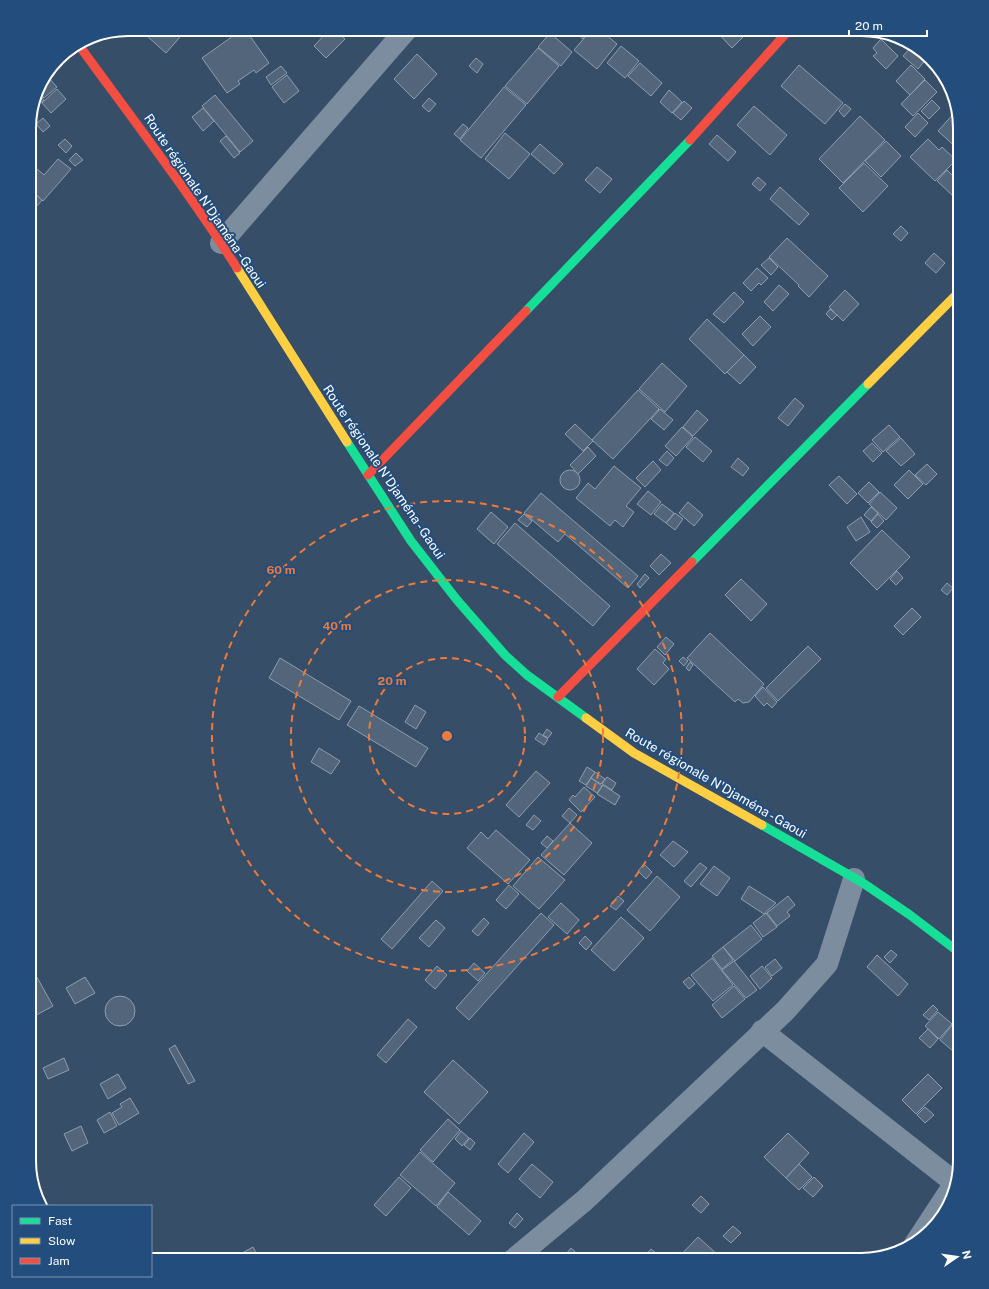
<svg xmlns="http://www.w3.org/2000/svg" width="989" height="1289" font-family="'Public Sans',sans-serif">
<rect width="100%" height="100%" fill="#374e68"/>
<g fill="#52657a" stroke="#8f9eae">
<polygon points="139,29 170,29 180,37 166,53"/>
<polygon points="243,29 245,29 269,63 256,73 254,70 238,81 240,84 227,93 202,58"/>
<polygon points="330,29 335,29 345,39 326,58 314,46"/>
<polygon points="572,29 591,29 583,39"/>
<polygon points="592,29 599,29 617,44 597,69 574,50"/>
<polygon points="607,29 616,29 612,33"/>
<polygon points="714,29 751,29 732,48"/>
<polygon points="550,33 572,52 561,66 538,47"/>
<polygon points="881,39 898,56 886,69 873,56 877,53 873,48"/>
<polygon points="913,45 927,58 918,69 903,56"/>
<polygon points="621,46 639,61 625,78 607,63"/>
<polygon points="538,48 559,66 527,104 505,86"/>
<polygon points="417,54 437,74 414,99 394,79"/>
<polygon points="476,58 483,64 477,73 469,66"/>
<polygon points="640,63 662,83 651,96 628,76"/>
<polygon points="799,65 843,103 825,124 781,86"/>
<polygon points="911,65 925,79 910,95 896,81"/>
<polygon points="281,66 287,73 271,85 266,77"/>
<polygon points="46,75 57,87 44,98 38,90 39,84"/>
<polygon points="287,75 299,91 284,103 272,87"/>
<polygon points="925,80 937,92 913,116 901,104"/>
<polygon points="504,87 526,105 481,158 460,140"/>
<polygon points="57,89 66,99 51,113 42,103"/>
<polygon points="669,90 682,102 672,113 660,102"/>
<polygon points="37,92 44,100 32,110"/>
<polygon points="215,95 253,141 240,152 202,106"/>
<polygon points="429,98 436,104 429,112 422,106"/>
<polygon points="932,100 940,108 929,119 921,111"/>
<polygon points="684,101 692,108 681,120 673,113"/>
<polygon points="845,104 851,109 844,117 839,111"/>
<polygon points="754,106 787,135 770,155 737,125"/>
<polygon points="203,108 214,121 203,131 192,117"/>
<polygon points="33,111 38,116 32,121 30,118 32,112"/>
<polygon points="955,112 960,128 960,151 938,131"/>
<polygon points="918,113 928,123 915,137 905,127"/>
<polygon points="860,116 885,140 843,183 819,159"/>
<polygon points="43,118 50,126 43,132 36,124"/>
<polygon points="463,124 468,128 460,139 454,134"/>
<polygon points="29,133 35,138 29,145"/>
<polygon points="505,133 530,154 509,179 485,159"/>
<polygon points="717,135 736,152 728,161 709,144"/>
<polygon points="226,136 240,153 234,158 220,141"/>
<polygon points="65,139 72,146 66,153 58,145"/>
<polygon points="928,139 939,150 942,147 956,160 935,181 910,157"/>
<polygon points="886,141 901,156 881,177 865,161"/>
<polygon points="540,144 563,164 554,174 531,154"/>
<polygon points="76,153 83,160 75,166 69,160"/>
<polygon points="58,159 71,169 43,201 29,188 29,162 44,175"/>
<polygon points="864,163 888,186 863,212 839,188"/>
<polygon points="597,167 612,179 600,193 585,180"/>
<polygon points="947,170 960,183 960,187 952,195 937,181"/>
<polygon points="758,177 766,184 760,191 752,184"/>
<polygon points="780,187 809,214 799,225 770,199"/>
<polygon points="29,189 42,200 29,215"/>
<polygon points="901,226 908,233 901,241 893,234"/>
<polygon points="787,238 828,276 809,297 798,286 799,285 769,257"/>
<polygon points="934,253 945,263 936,273 925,263"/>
<polygon points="769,258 778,267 771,275 761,265"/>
<polygon points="757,268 768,278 761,285 759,283 751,291 743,283"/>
<polygon points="779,285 789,294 773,311 764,302"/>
<polygon points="845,290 859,304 843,321 829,307"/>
<polygon points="734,292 744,302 724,323 713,314"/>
<polygon points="830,309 837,315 832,320 826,314"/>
<polygon points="760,316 771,327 753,346 742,334"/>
<polygon points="707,319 744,355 725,374 689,339"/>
<polygon points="744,355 756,367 740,384 727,372"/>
<polygon points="662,363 687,386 665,412 639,389"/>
<polygon points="638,390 659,409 613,459 592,440"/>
<polygon points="795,398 804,406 788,426 778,418"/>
<polygon points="660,409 673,420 664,430 651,419"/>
<polygon points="697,410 708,420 693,436 683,427"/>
<polygon points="575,424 593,441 583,451 565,434"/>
<polygon points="889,425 900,437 883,452 872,440"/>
<polygon points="682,427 693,437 676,456 665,446"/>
<polygon points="695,437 712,451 703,462 686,447"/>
<polygon points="901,438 915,454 901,466 886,451"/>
<polygon points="872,443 882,453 873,462 863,451"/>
<polygon points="588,447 596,456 578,474 570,465"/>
<polygon points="667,451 674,458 667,466 659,460"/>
<polygon points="738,458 749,468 743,476 731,467"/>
<polygon points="653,461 661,470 645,487 636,478"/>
<polygon points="927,464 937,474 926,485 915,475"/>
<polygon points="614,466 641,488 626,506 634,512 623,527 615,520 610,526 576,498 588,483 595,489"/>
<polygon points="909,470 923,484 908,499 894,485"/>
<circle cx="570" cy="480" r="10"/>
<polygon points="839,476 857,494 847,504 829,485"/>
<polygon points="869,482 879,492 868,503 858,493"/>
<polygon points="648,491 661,502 651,515 637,504"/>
<polygon points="880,492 897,508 886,520 869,504"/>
<polygon points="541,493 638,576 628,588 565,534 558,542 524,513"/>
<polygon points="688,502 703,515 694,526 679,513"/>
<polygon points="662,504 674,513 666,523 654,514"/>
<polygon points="871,507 878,513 871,521 864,515"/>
<polygon points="491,512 508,527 494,544 477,529"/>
<polygon points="675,513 683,519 675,530 666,523"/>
<polygon points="524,514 532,521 527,527 518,520"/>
<polygon points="878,514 884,521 877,528 871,522"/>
<polygon points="861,517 870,532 856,541 847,527"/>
<polygon points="515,523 610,606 593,626 497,544"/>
<polygon points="882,530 910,557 877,590 850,563"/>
<polygon points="661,554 671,563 659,575 650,566"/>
<polygon points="897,571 903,578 896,585 890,579"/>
<polygon points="645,574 649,578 640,588 637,584"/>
<polygon points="741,579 767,604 751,621 725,595"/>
<polygon points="947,583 953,588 947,595 941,590"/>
<polygon points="912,608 921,617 903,635 894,626"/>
<polygon points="710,633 764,684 749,702 743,703 738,699 735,702 687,658"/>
<polygon points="666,637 674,644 665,655 657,647"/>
<polygon points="808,646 821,659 778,701 766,688"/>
<polygon points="655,649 666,659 663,663 669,669 654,685 637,669"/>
<polygon points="683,657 688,661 684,666 679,661"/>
<polygon points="280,658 351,701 339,720 269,678"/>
<polygon points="690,662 693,665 689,671 686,668"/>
<polygon points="763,687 777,702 772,708 767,703 764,706 755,696"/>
<polygon points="415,705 426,712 416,729 405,722"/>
<polygon points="359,706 428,748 416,767 347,725"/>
<polygon points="547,729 552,733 548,738 543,735"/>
<polygon points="539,733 548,739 544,745 535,739"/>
<polygon points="319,748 340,761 331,774 311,762"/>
<polygon points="587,767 595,772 586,785 579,781"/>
<polygon points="536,771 550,783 519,817 506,805"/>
<polygon points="595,772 605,779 601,784 591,778"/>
<polygon points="607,777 616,783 612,790 602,784"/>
<polygon points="591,778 602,786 597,793 586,786"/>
<polygon points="603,785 620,796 615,805 597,794"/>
<polygon points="584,787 595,797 581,812 569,800 573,795 575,797"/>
<polygon points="569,808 577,815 570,823 562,816"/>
<polygon points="534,815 541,821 533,830 526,825"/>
<polygon points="570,823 592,843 564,875 541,855"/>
<polygon points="496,830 530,860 508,884 467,848 481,832 488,839"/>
<polygon points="547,836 553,841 547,848 541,843"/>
<polygon points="673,841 688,852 674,867 660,855"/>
<polygon points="538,857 565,880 539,909 513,886"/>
<polygon points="700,863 707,868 691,887 684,881"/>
<polygon points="644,864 652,872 646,879 638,871"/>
<polygon points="714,866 730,878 717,896 700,884"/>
<polygon points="657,876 680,897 650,931 627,910"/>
<polygon points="432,881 443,891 392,949 381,939"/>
<polygon points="509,885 519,894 506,909 496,900"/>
<polygon points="749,886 776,903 764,914 741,899"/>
<polygon points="618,896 624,901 616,910 610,906"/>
<polygon points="788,896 795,905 787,912 790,916 777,926 767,913"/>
<polygon points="561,903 579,920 567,934 548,917"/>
<polygon points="541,913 554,925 469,1020 456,1008"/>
<polygon points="766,913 777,927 763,937 753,923"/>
<polygon points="621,917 644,938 614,971 591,950"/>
<polygon points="484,918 489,923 478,936 472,931"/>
<polygon points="436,920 445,928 429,947 419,938"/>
<polygon points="751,925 762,939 735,961 723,947"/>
<polygon points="585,936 592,943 586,950 579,943"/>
<polygon points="723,947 733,960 722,969 712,956"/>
<polygon points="891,950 897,955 890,963 884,957"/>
<polygon points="877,955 908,984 898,996 867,967"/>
<polygon points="712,958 733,985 713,1001 691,975"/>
<polygon points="775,959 782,968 772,976 765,967"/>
<polygon points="734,961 757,990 746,998 722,970"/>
<polygon points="29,963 53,1006 29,1019"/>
<polygon points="474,963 485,973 478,981 467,971"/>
<polygon points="437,966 447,975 435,989 425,980"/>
<polygon points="762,966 772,978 760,989 750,976"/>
<polygon points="85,977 95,993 75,1004 66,988"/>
<polygon points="689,977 695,984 689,989 683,982"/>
<polygon points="734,986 745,999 722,1018 712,1005"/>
<circle cx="120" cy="1011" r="15"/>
<polygon points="933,1005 938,1010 929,1020 923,1015"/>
<polygon points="938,1012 952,1024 939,1039 925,1026"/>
<polygon points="408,1019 417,1027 386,1063 377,1055"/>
<polygon points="953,1024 960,1031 960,1057 940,1040"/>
<polygon points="928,1029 938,1039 930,1048 919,1038"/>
<polygon points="175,1045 195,1081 188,1084 169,1049"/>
<polygon points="959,1057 960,1058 960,1062 956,1067 952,1064"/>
<polygon points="64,1058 69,1070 48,1079 43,1068"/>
<polygon points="453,1060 488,1092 459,1124 424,1092"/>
<polygon points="960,1063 960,1074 955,1069"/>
<polygon points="118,1074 126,1088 108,1099 100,1084"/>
<polygon points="928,1074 942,1088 916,1114 902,1100"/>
<polygon points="130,1098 139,1113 119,1125 112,1113 122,1107 120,1104"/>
<polygon points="925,1107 934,1115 925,1123 917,1115"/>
<polygon points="110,1112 117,1126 104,1133 97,1120"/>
<polygon points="448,1119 460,1130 433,1162 420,1150"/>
<polygon points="81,1126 88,1143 72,1151 64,1134"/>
<polygon points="461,1131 469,1138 462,1146 455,1139"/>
<polygon points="524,1133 534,1142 508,1173 498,1164"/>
<polygon points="788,1133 809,1153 786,1178 764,1157"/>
<polygon points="470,1138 475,1143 470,1150 464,1145"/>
<polygon points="420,1152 455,1183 436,1206 400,1175"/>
<polygon points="532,1164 553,1182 540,1198 519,1179"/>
<polygon points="799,1164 812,1177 799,1190 786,1178"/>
<polygon points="399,1177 411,1188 386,1216 374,1205"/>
<polygon points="814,1177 823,1186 813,1197 803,1188"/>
<polygon points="448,1192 481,1221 469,1235 437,1207"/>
<polygon points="701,1196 709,1204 701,1213 692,1205"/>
<polygon points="517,1213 523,1219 515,1228 509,1223"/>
<polygon points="733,1226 741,1233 731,1243 723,1236"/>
<polygon points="698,1237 719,1256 715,1260 676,1260"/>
<polygon points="253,1247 260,1260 230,1260"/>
<polygon points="571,1248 584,1260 561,1260"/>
<polygon points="651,1249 658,1255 654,1260 647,1260 644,1257"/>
<polygon points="723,1255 729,1260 718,1260"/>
</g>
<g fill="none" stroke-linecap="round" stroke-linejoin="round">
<g stroke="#7c8d9f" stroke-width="22">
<polyline points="221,243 407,29"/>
<polyline points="762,1031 954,1182"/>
<polyline points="915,1244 953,1186"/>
<polyline points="513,1260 585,1200 785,1011 827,964 854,879"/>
</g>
<g stroke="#16e098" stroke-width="9">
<polyline points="526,311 690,140"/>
<polyline points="347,442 411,541 457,600 505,655 527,675 586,718"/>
<polyline points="692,562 868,384"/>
<polyline points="762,825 863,883 910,915 960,953"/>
</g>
<g stroke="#ffcf43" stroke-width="9">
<polyline points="237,268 347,442"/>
<polyline points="868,384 960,291"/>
<polyline points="586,718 634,753 762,825"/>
</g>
<g stroke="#f24e42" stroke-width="9">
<path d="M78,44C132,118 188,191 237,268"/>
<polyline points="690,140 790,29"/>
<polyline points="368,475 526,311"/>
<polyline points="558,697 692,562"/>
</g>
</g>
<g fill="none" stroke="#ed7a3d" stroke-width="2" stroke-dasharray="7 5">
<circle cx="447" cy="736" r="78"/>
<circle cx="447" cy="736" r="156"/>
<circle cx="447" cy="736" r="235"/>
</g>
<g text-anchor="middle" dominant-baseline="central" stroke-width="4" stroke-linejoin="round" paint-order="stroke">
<g font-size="13" fill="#fff" stroke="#224d7d">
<text transform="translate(205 201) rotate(56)">Route régionale N'Djaména - Gaoui</text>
<text transform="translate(384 472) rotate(56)">Route régionale N'Djaména - Gaoui</text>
<text transform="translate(716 783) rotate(30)">Route régionale N'Djaména - Gaoui</text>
</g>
</g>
<path d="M0 0H989V1289H0ZM128 36H861A92 92 0 0 1 953 128V1161A92 92 0 0 1 861 1253H128A92 92 0 0 1 36 1161V128A92 92 0 0 1 128 36Z" fill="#224d7d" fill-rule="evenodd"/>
<path fill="none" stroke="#fff" stroke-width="2" d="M128 36H861A92 92 0 0 1 953 128V1161A92 92 0 0 1 861 1253H128A92 92 0 0 1 36 1161V128A92 92 0 0 1 128 36Z"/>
<circle cx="447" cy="736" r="6" fill="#ed7a3d" stroke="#224d7d" stroke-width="2"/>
<g font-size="12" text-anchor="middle" font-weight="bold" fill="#ed7a3d" stroke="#224d7d" stroke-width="4" stroke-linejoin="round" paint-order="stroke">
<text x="281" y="574">60 m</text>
<text x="337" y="630">40 m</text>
<text x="392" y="685">20 m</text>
</g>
<rect x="12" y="1205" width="140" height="72" fill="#224d7d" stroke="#7a94b1"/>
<rect x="20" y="1218" width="20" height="6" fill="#16e098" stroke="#7a94b1"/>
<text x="48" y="1225" font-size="12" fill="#ffffff">Fast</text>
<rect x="20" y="1238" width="20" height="6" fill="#ffcf43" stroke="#7a94b1"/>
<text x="48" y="1245" font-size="12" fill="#ffffff">Slow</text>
<rect x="20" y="1258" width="20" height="6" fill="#f24e42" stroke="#7a94b1"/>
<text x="48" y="1265" font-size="12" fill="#ffffff">Jam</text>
<g transform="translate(957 1257) rotate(77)" stroke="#224d7d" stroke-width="3" paint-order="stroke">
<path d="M0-3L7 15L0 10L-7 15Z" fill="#ffffff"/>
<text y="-6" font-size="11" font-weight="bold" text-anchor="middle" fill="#ffffff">N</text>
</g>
<path d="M849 30v6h78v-6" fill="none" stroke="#ffffff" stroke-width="2"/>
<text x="855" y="30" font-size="12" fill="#ffffff" stroke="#224d7d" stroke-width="3" paint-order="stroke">20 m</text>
</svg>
